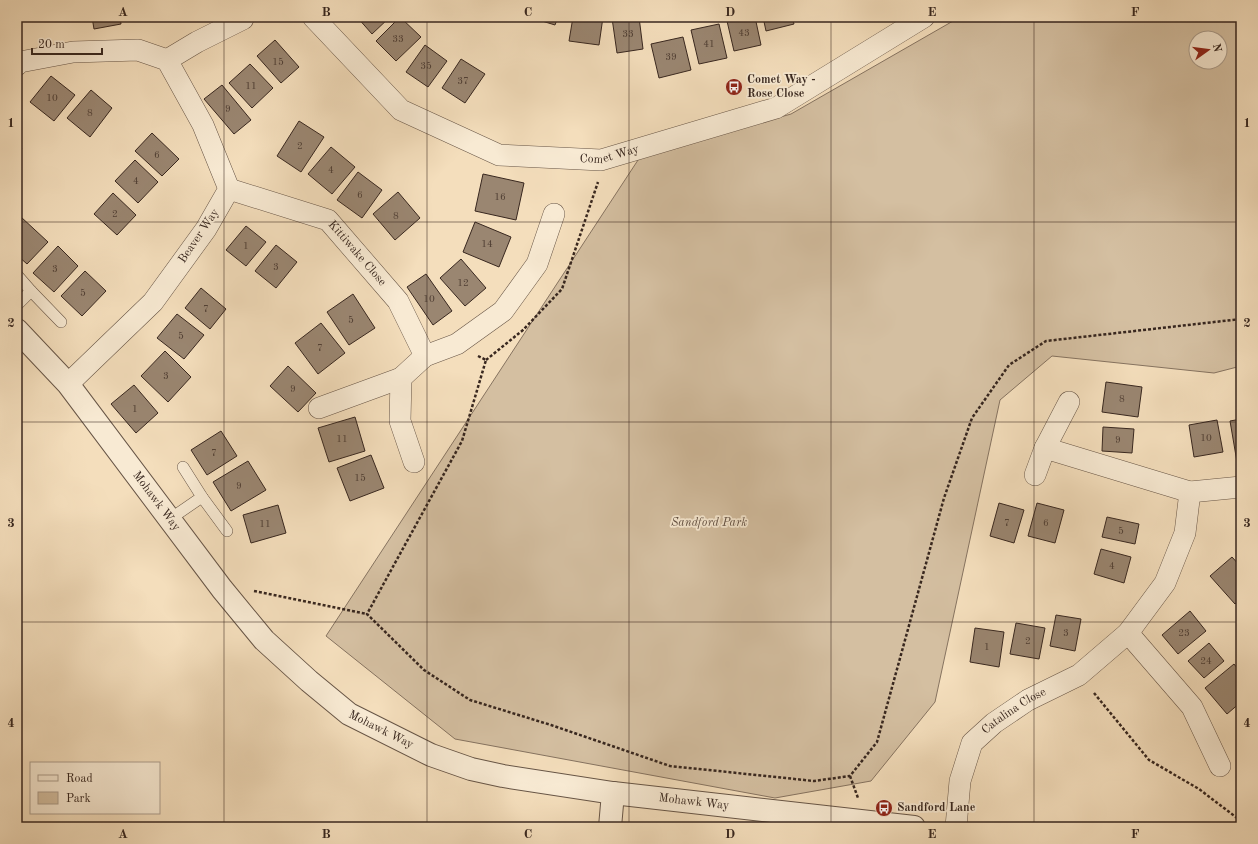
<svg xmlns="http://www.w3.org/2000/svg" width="1258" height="844" font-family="'Old Standard TT',serif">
<rect width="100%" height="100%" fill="#f4debc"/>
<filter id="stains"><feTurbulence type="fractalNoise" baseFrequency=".005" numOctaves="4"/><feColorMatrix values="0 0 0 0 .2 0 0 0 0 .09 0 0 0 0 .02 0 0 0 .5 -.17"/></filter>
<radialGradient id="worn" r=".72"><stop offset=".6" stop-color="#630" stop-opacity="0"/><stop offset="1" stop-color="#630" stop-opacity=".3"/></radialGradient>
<path fill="#d4bfa1" stroke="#867360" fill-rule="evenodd" d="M960,17H1241V366L1214,373L1052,356L1000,400L935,702L871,781L775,798L455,739L326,636L640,157L791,114ZM1196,38H1220V62H1196Z"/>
<g fill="#9a8671" stroke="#38271f">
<rect x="17" y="17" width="20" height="2"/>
<polygon points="48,17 75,17 75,20 48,21"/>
<polygon points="92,17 120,17 121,24 94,29"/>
<polygon points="357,17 390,17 372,34"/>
<polygon points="400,17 421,37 396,61 376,41"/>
<polygon points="529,17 558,17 555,25"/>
<polygon points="573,17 603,17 599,45 569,41"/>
<polygon points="639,17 643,49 617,53 612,18"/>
<polygon points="745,17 755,17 761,45 734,51 727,21"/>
<polygon points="763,17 792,17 794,24 766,31"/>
<polygon points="719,24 727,58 699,64 691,30"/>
<polygon points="683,37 691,70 659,78 651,44"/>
<polygon points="275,40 299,67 281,83 257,56"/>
<polygon points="425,45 447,61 428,87 406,72"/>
<polygon points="461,59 485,74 465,103 442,88"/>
<polygon points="250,64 273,88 252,108 229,83"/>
<polygon points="51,76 75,95 54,121 30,102"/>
<polygon points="222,85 251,120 234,134 204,99"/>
<polygon points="91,90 112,108 90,137 67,118"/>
<polygon points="299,121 324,137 301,172 277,156"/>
<polygon points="152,133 179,159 162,176 135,151"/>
<polygon points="17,143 22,148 17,154"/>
<polygon points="331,147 355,167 332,194 308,174"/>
<polygon points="135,160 158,182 138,203 115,181"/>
<polygon points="358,172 382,190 362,218 337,200"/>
<polygon points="483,174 524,183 516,220 475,211"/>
<polygon points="398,192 420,218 395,240 373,214"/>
<polygon points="113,193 136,215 117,235 94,214"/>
<polygon points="21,217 48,242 27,264 17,255 17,221"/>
<polygon points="475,222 511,237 499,267 463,252"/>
<polygon points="246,226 266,242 246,266 226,250"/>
<polygon points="276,245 297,262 276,288 255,271"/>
<polygon points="58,246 78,266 54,292 33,273"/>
<polygon points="461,259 486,288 465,306 440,278"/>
<polygon points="85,271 106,291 82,316 61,296"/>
<polygon points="426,274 452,311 433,325 407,287"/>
<polygon points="201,288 226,309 210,329 185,308"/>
<polygon points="353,294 375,328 349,345 327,312"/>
<polygon points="177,314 204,335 184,359 157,338"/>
<polygon points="321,323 345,353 318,374 295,343"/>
<polygon points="165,351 191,377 168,402 141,376"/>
<polygon points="288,366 316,393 298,412 270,386"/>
<polygon points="1106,382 1142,387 1138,417 1102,412"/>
<polygon points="134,385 158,413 136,433 111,404"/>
<polygon points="355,417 365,451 329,462 318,428"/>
<polygon points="1241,419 1241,461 1237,462 1230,421"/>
<polygon points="1217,420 1223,452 1194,457 1189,425"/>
<polygon points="1103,427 1134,429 1132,453 1102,451"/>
<polygon points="221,431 237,456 207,475 191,450"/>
<polygon points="371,455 384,488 350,501 337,468"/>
<polygon points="248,461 266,490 231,511 213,482"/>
<polygon points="999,503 1024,510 1014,543 990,536"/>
<polygon points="1037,503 1064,510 1055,543 1028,536"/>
<polygon points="278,505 286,533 251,543 243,515"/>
<polygon points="1107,517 1139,524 1135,544 1102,537"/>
<polygon points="1101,549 1131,557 1124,583 1094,574"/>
<polygon points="1232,557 1241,567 1241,599 1235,604 1210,576"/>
<polygon points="1190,611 1206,631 1178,654 1162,635"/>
<polygon points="1056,615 1081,619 1075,651 1050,646"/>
<polygon points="1016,623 1045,628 1039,659 1010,654"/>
<polygon points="975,628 1004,632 999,667 970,662"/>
<polygon points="1209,643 1224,661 1204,678 1188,661"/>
<polygon points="1234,664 1241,673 1241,702 1227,714 1205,688"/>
<polygon points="1241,713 1241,727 1237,714"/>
</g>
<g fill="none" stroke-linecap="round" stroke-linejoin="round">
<g stroke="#675546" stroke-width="12">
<g id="service">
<polyline points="17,275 31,291 17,305"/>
<polyline points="31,291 61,322"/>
<polyline points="202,497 227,531"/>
<polyline points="170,519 202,497 183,467"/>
</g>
</g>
<g stroke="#675546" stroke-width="22">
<g id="minor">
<path id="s1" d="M313,17L401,110L499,155L601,160L776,108L924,17"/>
<polyline points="167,60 197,42 243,19"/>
<polyline points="17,65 20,62 73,52 138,50 167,60 203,125 229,189 206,229 153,302 68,384"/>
<path id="s2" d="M229,189L328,220L398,301L425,356L401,378L400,421L414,462"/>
<polyline points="425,356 457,344 503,311 537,264 554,214"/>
<polyline points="319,408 401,378"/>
<polyline points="1045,448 1069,402"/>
<polyline points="1035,475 1045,448 1190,492"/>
<polyline points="1128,633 1192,707 1220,766"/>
<path id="s3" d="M956,827L960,781L972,743L994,723L1028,700L1079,675L1128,633L1165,583L1185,533L1190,492L1241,487"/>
</g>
</g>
<g stroke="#675546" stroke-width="24">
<g id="tertiary">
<path id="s4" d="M17,330L68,384L222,589L264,640L309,681L349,714L431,755L471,769L503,776L613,793L914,827"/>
<polyline points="610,827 613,793"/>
</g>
</g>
<g stroke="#38271f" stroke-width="2.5" stroke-dasharray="3 2" stroke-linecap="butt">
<polyline points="478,356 486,360 462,441 367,614 424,670 470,700 551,725 670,766 814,781 850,776 877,742 944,498 972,418 1009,365 1046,341 1241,319"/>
<polyline points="486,360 523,330 562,289 598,182"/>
<polyline points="254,591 367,614"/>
<polyline points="1094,693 1149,760 1199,789 1241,821"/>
<polyline points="850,776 858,798"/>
</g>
<use href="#service" stroke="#f8ead3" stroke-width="11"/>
<use href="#minor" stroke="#f8ead3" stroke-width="21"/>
<use href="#tertiary" stroke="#f8ead3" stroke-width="22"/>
</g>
<path fill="none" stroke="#38271f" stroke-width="1" stroke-opacity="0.55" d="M224,17V827M427,17V827M629,17V827M831,17V827M1034,17V827M17,222H1241M17,422H1241M17,622H1241"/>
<defs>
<g id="bus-disc" transform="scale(0.9)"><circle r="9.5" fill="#8f2418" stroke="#f8ead3"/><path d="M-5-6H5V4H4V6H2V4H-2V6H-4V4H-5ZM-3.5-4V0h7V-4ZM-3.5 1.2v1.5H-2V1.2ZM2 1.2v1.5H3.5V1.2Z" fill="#fff"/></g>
</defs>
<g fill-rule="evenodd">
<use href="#bus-disc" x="734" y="87"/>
<use href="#bus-disc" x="884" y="808"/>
</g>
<g text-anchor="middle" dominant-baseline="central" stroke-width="3.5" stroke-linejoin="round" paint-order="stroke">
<g font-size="10" fill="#503f34">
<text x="744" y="33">43</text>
<text x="628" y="34">33</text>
<text x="398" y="39">33</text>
<text x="709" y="44">41</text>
<text x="671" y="57">39</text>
<text x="278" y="62">15</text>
<text x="426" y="66">35</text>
<text x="463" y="81">37</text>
<text x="251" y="86">11</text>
<text x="52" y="98">10</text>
<text x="228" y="109">9</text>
<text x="90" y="113">8</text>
<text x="300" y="146">2</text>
<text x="157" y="155">6</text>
<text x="331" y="170">4</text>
<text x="136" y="181">4</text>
<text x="360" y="195">6</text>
<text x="500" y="197">16</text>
<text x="115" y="214">2</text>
<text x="396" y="216">8</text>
<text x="487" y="244">14</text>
<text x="246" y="246">1</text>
<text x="276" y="267">3</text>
<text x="55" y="269">3</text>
<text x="463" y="283">12</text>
<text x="83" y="293">5</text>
<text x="429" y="299">10</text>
<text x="206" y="309">7</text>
<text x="351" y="320">5</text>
<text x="181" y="336">5</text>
<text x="320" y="348">7</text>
<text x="166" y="376">3</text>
<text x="293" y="389">9</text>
<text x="1122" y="399">8</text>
<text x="135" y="409">1</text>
<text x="1206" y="438">10</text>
<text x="342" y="439">11</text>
<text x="1118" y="440">9</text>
<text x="214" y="453">7</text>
<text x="360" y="478">15</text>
<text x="239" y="486">9</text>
<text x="1007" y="523">7</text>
<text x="1046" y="523">6</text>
<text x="265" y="524">11</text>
<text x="1121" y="531">5</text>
<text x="1112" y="566">4</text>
<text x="1066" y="633">3</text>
<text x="1184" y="633">23</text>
<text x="1028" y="641">2</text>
<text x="987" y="647">1</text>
<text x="1206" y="661">24</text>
</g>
<g font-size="12" font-weight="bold" fill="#38271f" stroke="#f8ead3" text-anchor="start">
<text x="747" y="80">Comet Way -<tspan x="747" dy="14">Rose Close</tspan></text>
<text x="897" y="808">Sandford Lane</text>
</g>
<g font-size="12" fill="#38271f" stroke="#f8ead3">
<text stroke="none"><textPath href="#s1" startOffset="347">Comet Way</textPath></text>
<text transform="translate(199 236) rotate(-56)">Beaver Way</text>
<text stroke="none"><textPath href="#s2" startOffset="148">Kittiwake Close</textPath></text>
<text stroke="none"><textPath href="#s4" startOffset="221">Mohawk Way</textPath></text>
<text stroke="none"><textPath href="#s3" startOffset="139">Catalina Close</textPath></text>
<text stroke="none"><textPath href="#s4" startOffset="545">Mohawk Way</textPath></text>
<text stroke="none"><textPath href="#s4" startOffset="869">Mohawk Way</textPath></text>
</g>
<g font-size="12" font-style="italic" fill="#5f4d40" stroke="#f8ead3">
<text x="709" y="523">Sandford Park</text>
</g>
</g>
<rect width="1258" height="844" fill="none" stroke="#f4debc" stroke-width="44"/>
<rect x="30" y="762" width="130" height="52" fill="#f8ead3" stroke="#ab9c8b"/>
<rect x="38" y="775" width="20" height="6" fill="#f8ead3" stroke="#ab9c8b"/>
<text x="66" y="782" font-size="12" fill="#38271f">Road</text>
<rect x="38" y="792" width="20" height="12" fill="#d4bfa1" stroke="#ab9c8b"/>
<text x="66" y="802" font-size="12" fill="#38271f">Park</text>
<g transform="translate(1208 50) rotate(76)"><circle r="19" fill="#f8ead3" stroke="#ab9c8b"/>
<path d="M0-3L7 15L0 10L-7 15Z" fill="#8f2418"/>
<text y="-6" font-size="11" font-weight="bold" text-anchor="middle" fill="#38271f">N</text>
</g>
<path d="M32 48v6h70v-6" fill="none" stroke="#38271f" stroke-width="2"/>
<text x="38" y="48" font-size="12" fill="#38271f" stroke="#f8ead3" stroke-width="3" paint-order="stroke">20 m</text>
<rect x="22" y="22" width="1214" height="800" fill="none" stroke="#38271f" stroke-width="1.5"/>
<g font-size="13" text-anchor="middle" font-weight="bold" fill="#38271f">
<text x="123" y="16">A</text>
<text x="326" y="16">B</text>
<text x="528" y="16">C</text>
<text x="730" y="16">D</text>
<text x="932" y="16">E</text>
<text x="1135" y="16">F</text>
<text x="11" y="127">1</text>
<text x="1247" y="127">1</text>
<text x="11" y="327">2</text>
<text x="1247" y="327">2</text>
<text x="11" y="527">3</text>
<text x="1247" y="527">3</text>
<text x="11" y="727">4</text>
<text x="1247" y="727">4</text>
<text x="123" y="838">A</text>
<text x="326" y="838">B</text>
<text x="528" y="838">C</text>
<text x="730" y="838">D</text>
<text x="932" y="838">E</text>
<text x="1135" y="838">F</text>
</g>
<rect width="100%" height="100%" filter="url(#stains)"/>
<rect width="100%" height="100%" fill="url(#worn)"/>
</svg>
